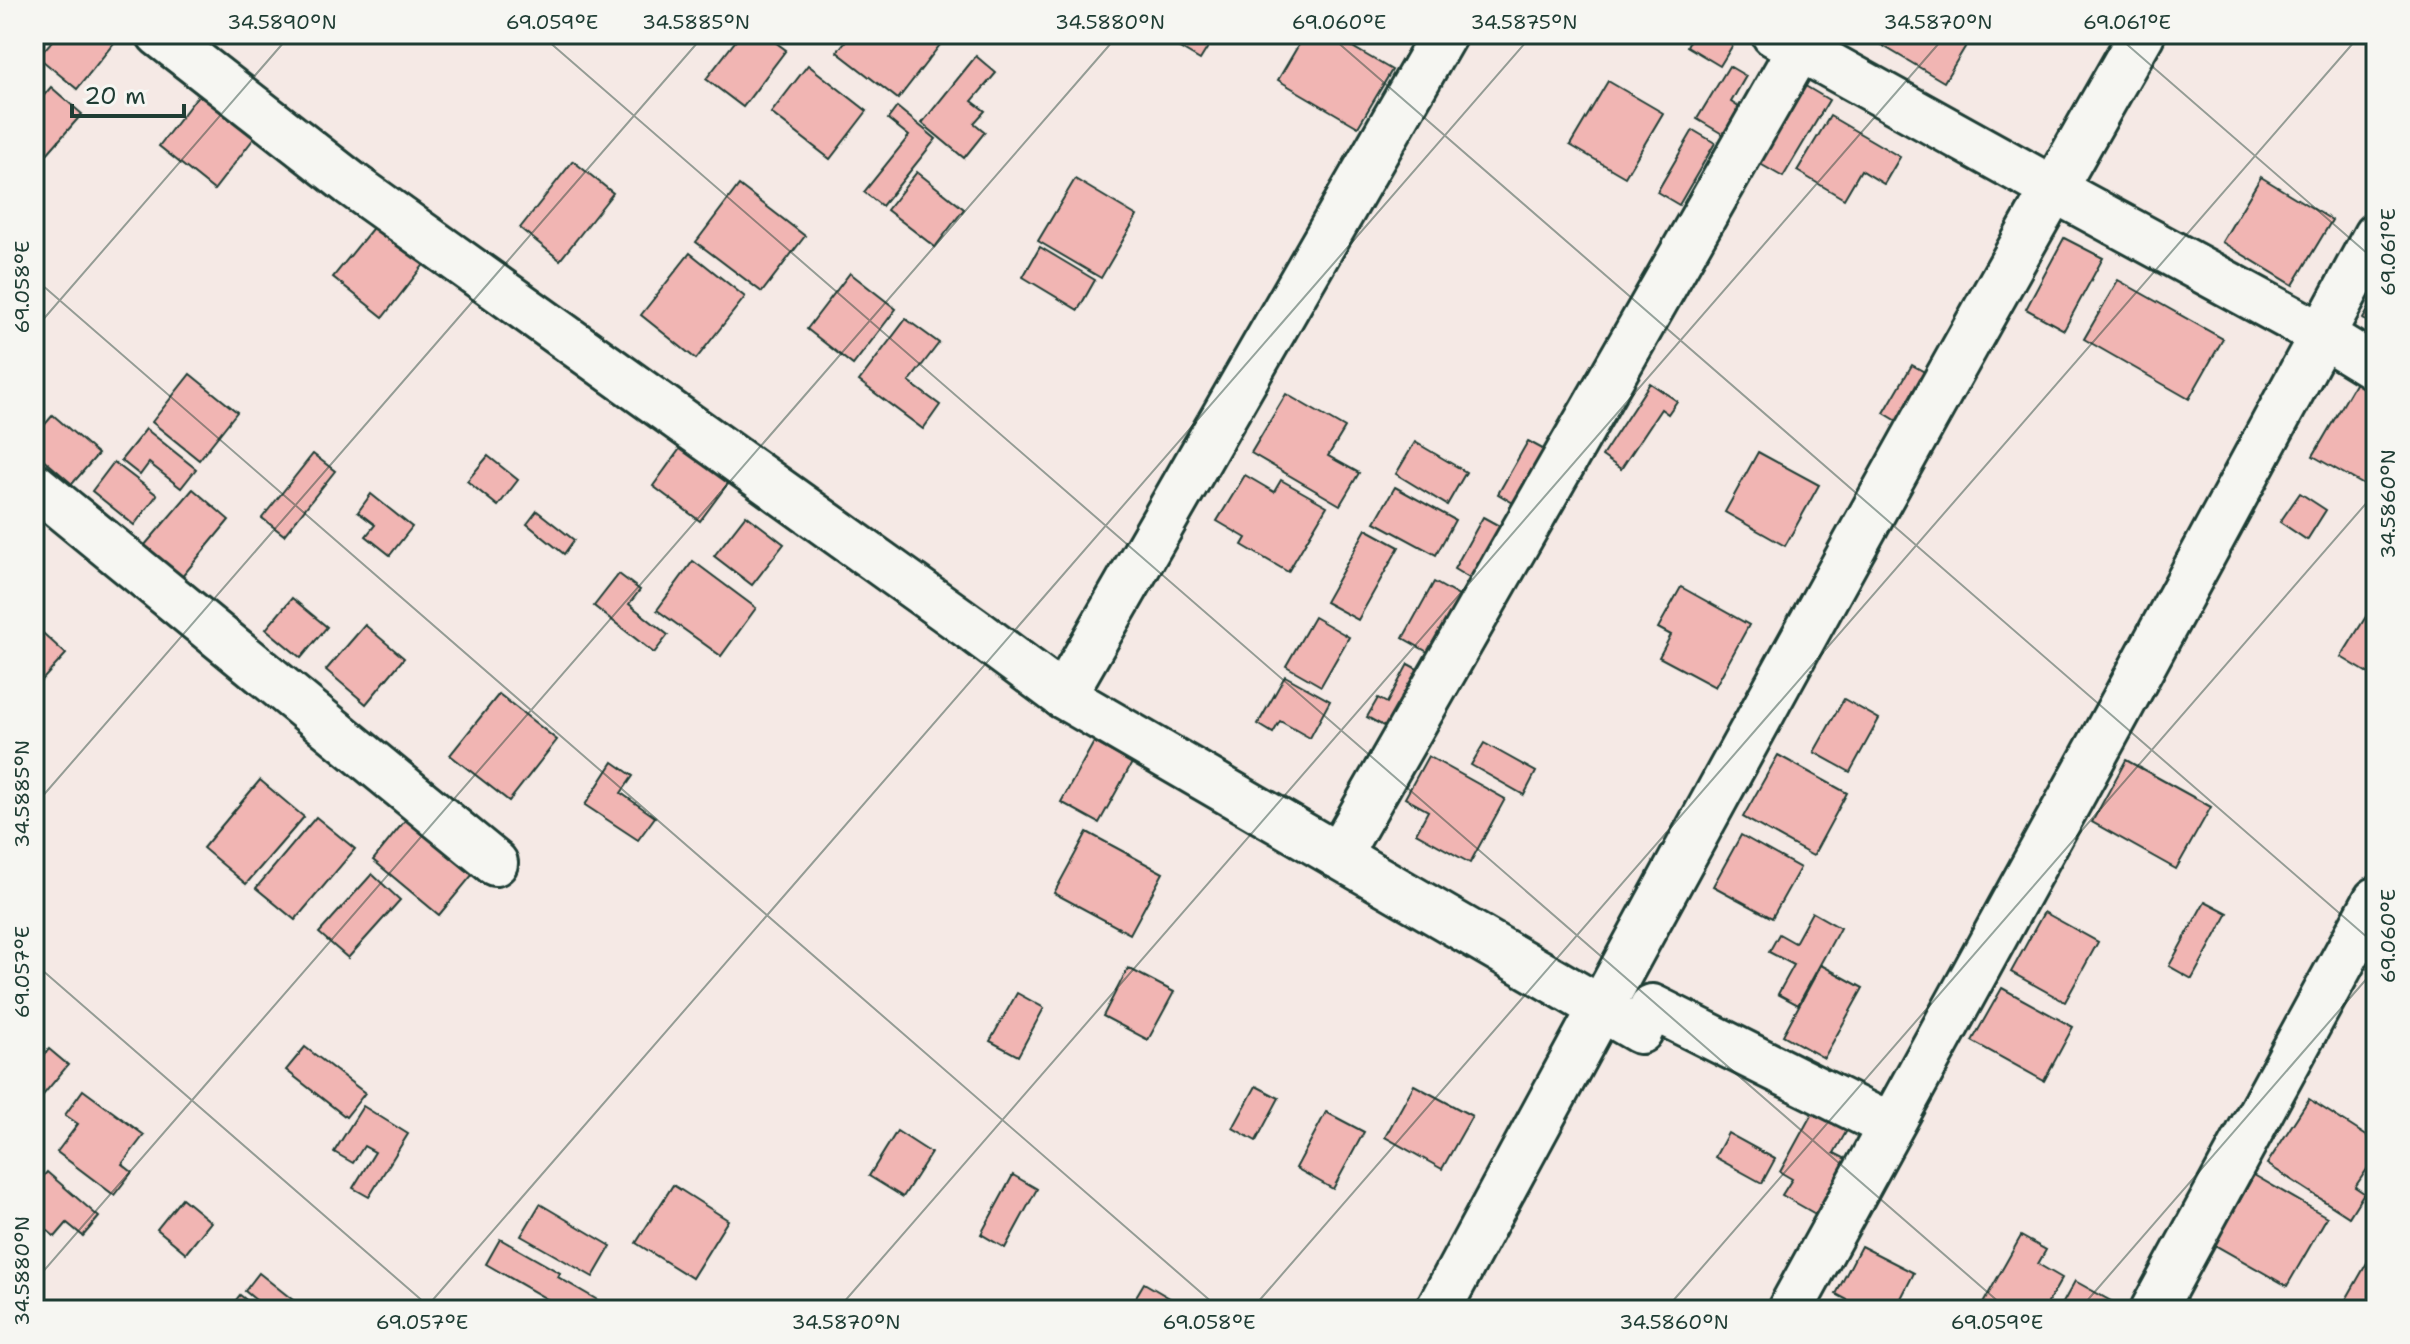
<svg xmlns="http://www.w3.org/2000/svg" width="2410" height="1344" font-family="'Shantell Sans',sans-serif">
<rect width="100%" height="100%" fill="#f5e9e5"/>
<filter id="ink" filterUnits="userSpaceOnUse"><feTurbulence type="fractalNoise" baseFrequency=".0125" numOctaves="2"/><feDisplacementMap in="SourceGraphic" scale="16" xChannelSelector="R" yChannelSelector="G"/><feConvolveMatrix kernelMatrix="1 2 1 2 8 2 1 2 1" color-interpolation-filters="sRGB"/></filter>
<g filter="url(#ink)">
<g fill="#f1b5b3" stroke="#1f3d34" stroke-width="2">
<polygon points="45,34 121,34 77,89 38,57 53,40"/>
<polygon points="741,34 764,34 786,50 743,107 706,79"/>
<polygon points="851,34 934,34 943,41 898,99 837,52"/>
<polygon points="1156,34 1216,34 1200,60"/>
<polygon points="1305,34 1330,34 1392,70 1358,127 1278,80"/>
<polygon points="1680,34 1719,34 1734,43 1720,66 1687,46 1690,40"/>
<polygon points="1863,34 1973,34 1944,82"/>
<polygon points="976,56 996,73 972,101 985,111 974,123 985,132 964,158 922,123"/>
<polygon points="808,65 867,111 830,159 771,113"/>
<polygon points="1729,66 1746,76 1731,102 1740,108 1724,135 1697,119"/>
<polygon points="1608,81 1663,113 1625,177 1570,145"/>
<polygon points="1802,84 1829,100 1783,177 1755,161"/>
<polygon points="51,87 82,114 39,163 34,159 34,107"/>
<polygon points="203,89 258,133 214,190 159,146"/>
<polygon points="897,107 936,139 882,206 864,192 909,136 888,119"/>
<polygon points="1830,116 1900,157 1884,184 1861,170 1844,199 1797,171"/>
<polygon points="1693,130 1715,143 1679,205 1657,192"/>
<polygon points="573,161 613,193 560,260 520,228"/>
<polygon points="917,172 964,209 935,247 887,210"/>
<polygon points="2261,177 2332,220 2293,285 2222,242"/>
<polygon points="1075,179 1137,216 1101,278 1038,241"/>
<polygon points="739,185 805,236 762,292 696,242"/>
<polygon points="380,219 429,258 383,317 333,277"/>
<polygon points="2064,238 2103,258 2064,330 2026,309"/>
<polygon points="1040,247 1095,280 1078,310 1023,277"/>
<polygon points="690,253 745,297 696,359 641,315"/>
<polygon points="850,273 896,309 853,365 807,329"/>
<polygon points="2118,280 2223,339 2189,399 2084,339"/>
<polygon points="2376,297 2376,327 2363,319"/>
<polygon points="906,319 939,343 909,382 940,405 923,429 859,381"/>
<polygon points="1912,365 1937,379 1909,428 1884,413"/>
<polygon points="190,374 237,412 199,460 152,422"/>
<polygon points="2359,377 2376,387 2376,481 2371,489 2313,456"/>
<polygon points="1650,383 1677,401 1668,414 1661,409 1621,469 1602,456"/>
<polygon points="1286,394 1345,428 1328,456 1359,473 1340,505 1251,453"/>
<polygon points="53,415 98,454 72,484 34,451 34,437"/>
<polygon points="146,429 196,469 181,488 149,463 140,475 121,460"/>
<polygon points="692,432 740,467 700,521 653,486"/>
<polygon points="1528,441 1550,453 1520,507 1498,494"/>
<polygon points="1415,442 1466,472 1447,505 1396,474"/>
<polygon points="1758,452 1819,485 1785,546 1725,512"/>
<polygon points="313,454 335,471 284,535 262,518"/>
<polygon points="488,456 518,480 498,506 467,481"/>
<polygon points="114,462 157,495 134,525 92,491"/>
<polygon points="1245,475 1274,492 1281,480 1327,506 1288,572 1242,545 1246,538 1217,521"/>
<polygon points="1395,487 1455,520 1436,555 1375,522"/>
<polygon points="193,489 229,520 181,578 144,546"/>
<polygon points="2300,493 2326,510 2307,540 2280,522"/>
<polygon points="371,494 412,527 390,555 366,536 375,525 358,512"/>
<polygon points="537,511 574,540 564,554 527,524"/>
<polygon points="746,515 784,544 752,585 714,556"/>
<polygon points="1483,517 1505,529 1476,582 1454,569"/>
<polygon points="1366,529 1399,547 1358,620 1325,602"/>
<polygon points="693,561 756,608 721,656 657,610"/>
<polygon points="619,574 640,590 629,604 668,635 654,653 594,606"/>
<polygon points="1434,582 1464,599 1433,655 1403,638"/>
<polygon points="1681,587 1749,625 1715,687 1659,657 1671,635 1658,628"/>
<polygon points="292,598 327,627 301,658 266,629"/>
<polygon points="2375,602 2376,602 2376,678 2341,657"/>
<polygon points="1314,617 1349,637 1321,686 1286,666"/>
<polygon points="34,625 66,654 34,689"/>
<polygon points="365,625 404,658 366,704 326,670"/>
<polygon points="1408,664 1430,676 1398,734 1367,717 1378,698 1387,703"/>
<polygon points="1285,676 1330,701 1310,738 1280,721 1273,733 1258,724"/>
<polygon points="499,694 557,740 509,801 450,755"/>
<polygon points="1844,699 1879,719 1850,772 1814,752"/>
<polygon points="1094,742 1132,763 1099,823 1061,802"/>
<polygon points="1484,743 1536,772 1524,795 1471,765"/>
<polygon points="1778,755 1847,793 1813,856 1743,817"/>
<polygon points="1428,756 1505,799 1470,863 1416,833 1428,811 1405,798"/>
<polygon points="2126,760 2211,807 2176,869 2092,822"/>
<polygon points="613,762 633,776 621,793 655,817 638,840 585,805"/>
<polygon points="260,780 304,817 246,884 203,848"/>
<polygon points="411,813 478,868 439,915 373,860"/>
<polygon points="316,817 355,849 295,920 256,888"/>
<polygon points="1087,832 1163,873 1130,934 1054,893"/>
<polygon points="1741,835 1800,868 1772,918 1713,886"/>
<polygon points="372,874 400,900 348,958 319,933"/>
<polygon points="2205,901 2228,913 2192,979 2169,966"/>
<polygon points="1812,912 1840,928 1798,1005 1778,994 1794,965 1769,952 1779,934 1795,943"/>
<polygon points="2044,912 2098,942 2065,1002 2011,972"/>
<polygon points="1821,965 1863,988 1824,1058 1783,1035"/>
<polygon points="1128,968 1174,992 1148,1040 1103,1016"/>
<polygon points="2002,988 2073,1027 2044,1081 1972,1041"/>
<polygon points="1017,993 1044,1008 1018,1056 990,1041"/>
<polygon points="305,1047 365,1093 346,1117 286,1070"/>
<polygon points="49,1049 68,1065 34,1106 34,1067"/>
<polygon points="1414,1085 1472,1116 1442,1169 1385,1137"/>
<polygon points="1256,1086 1279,1098 1256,1141 1233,1128"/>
<polygon points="83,1090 144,1135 122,1164 132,1172 114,1195 57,1152 78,1124 65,1115"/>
<polygon points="2309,1099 2376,1142 2376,1156 2355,1187 2364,1193 2349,1217 2267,1164"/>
<polygon points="363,1106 408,1134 369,1197 353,1188 375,1152 364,1146 353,1163 334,1152"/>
<polygon points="1815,1108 1849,1127 1834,1153 1850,1161 1819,1216 1782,1195 1792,1179 1780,1172"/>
<polygon points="1326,1112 1364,1132 1333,1189 1296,1168"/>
<polygon points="897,1131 931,1153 903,1197 869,1176"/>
<polygon points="1728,1133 1775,1159 1762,1183 1715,1157"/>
<polygon points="47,1172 99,1217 83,1236 67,1223 55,1237 34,1219 34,1187"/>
<polygon points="1013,1175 1037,1189 1005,1248 981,1234"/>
<polygon points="2254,1175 2327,1217 2287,1286 2215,1245"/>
<polygon points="673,1185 728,1220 692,1278 636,1243"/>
<polygon points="182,1198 211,1222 186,1253 157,1229"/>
<polygon points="540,1204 611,1246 593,1277 521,1236"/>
<polygon points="2021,1236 2046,1250 2038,1264 2062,1278 2044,1310 1987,1310 1981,1307"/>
<polygon points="500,1239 560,1273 558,1277 601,1302 596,1310 566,1310 486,1264"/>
<polygon points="1861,1246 1914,1273 1895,1310 1866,1310 1836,1294"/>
<polygon points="2376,1247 2376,1310 2340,1310"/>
<polygon points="259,1273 303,1308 302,1310 268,1310 245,1291"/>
<polygon points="2075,1281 2116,1304 2113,1310 2059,1310"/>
<polygon points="1144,1283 1190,1310 1128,1310"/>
<polygon points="240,1295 259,1310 228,1310"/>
</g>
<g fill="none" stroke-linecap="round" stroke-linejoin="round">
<g stroke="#1f3d34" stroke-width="50">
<g id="street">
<polyline points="159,34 350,183 974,630 1063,696 1640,1031 1652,1007 1890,1126"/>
<polyline points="1774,34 2053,189 2322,335 2376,368"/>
<polyline points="34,485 495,863"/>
<polyline points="1063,696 1444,34"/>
<polyline points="1338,856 1808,34"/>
<path d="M1438,1310C1668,882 1901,455 2142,34"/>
<polyline points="1790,1310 2119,710 2376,235"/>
<polyline points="2153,1310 2376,900"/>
</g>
</g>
<use href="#street" stroke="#f6f6f2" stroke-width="44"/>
</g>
</g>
<path fill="none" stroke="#1f3d34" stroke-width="2" stroke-opacity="0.45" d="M540,34L2008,1310M1328,34L2376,945M2115,34L2376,261M34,278L1221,1310M34,330L291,34M34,806L705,34M34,963L433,1310M34,1282L1119,34M424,1310L1533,34M837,1310L1947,34M1251,1310L2361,34M1665,1310L2376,492M2079,1310L2376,968"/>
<rect width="2410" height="1344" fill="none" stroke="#f6f6f2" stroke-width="88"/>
<path d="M72 104v12h112v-12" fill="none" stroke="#1f3d34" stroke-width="4"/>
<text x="84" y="104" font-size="24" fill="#1f3d34" stroke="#f6f6f2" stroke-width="6" paint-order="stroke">20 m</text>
<rect x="44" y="44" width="2322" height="1256" fill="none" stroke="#1f3d34" stroke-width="3"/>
<g font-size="20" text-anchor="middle" fill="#1f3d34">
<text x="282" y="29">34.5890°N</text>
<text x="552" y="29">69.059°E</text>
<text x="696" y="29">34.5885°N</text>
<text x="1110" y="29">34.5880°N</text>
<text x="1339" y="29">69.060°E</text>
<text x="1524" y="29">34.5875°N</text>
<text x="1938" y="29">34.5870°N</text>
<text x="2127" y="29">69.061°E</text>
<text transform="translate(2388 252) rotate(-90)" y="7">69.061°E</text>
<text transform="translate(22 287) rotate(-90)" y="7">69.058°E</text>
<text transform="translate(2388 504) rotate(-90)" y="7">34.5860°N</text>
<text transform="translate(22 794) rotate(-90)" y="7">34.5885°N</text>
<text transform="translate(2388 936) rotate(-90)" y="7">69.060°E</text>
<text transform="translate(22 972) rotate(-90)" y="7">69.057°E</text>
<text transform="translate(22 1271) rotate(-90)" y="7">34.5880°N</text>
<text x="422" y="1329">69.057°E</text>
<text x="846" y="1329">34.5870°N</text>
<text x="1209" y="1329">69.058°E</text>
<text x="1674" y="1329">34.5860°N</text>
<text x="1997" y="1329">69.059°E</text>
</g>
</svg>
